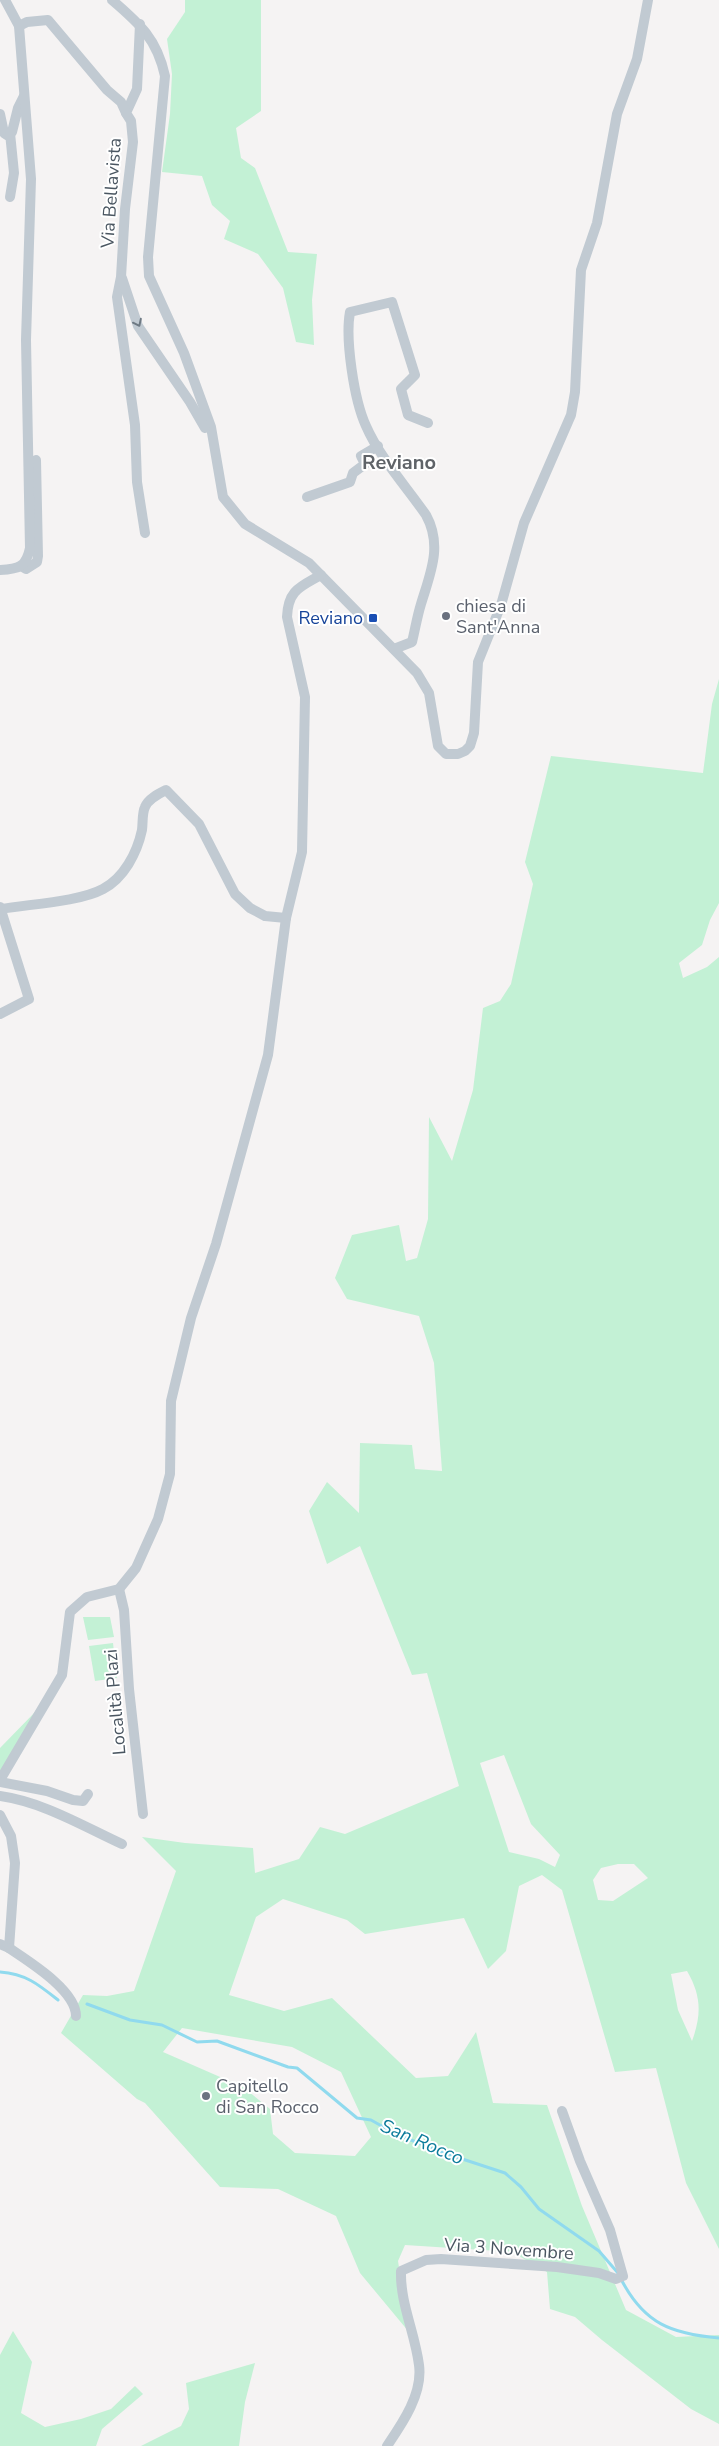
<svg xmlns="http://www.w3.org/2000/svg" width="719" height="2446" font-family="'Nunito Sans',sans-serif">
<rect width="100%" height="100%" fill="#f5f3f3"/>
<g fill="#c3f1d5" fill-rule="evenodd">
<polygon points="185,0 261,0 261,111 236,128 241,158 255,168 288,252 317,254 312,300 314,345 296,342 283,288 258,254 224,239 230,221 212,205 202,176 162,172 170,114 172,74 167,39 185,12"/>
<path d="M719,679V903L710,920L702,945L679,963L683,978L707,967L719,957V2249L686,2183L656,2068L615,2072L562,1890L542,1875L519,1886L506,1951L488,1969L464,1918L365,1934L347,1920L283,1899L256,1917L229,1995L284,2011L332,1998L416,2078L448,2076L476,2032L493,2103L547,2105L582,2206L626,2310L676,2337L719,2335V2424L691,2409L602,2340L575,2317L550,2309L547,2272L512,2252L405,2245L398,2261L409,2332L360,2273L336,2216L278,2189L220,2187L145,2103L137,2099L61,2033L83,1995L107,1996L134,1991L176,1871L142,1837L185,1843L253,1848L255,1873L299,1859L320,1827L345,1834L459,1786L427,1673L412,1675L360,1546L327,1564L309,1511L327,1482L359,1513L360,1443L412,1445L415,1469L442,1471L434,1363L419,1316L347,1299L335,1278L352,1235L399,1225L406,1261L417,1258L428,1219L429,1117L452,1161L473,1090L483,1008L500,1001L511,984L533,884L525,862L551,756L703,773L712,704ZM504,1755L531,1824L560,1855L555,1867L539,1859L509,1852L480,1763ZM618,1864H634L648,1878L613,1901L598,1900L593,1880L601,1868ZM687,1971C701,1995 702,2014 692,2041L678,2010L671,1974ZM182,2028L292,2047L341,2072L371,2137L355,2156L295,2153L273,2134L270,2109L243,2087L163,2052Z"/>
<polygon points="83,1617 110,1617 114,1637 88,1640"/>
<polygon points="113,1643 117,1678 95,1681 89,1646"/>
<polygon points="39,1708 0,1773 0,1748"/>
<polygon points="13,2331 32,2362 21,2413 45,2427 81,2419 111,2409 135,2386 143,2394 102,2429 96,2446 0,2446 0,2355"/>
<polygon points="255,2363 245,2402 239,2446 141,2446 181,2426 189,2409 186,2383"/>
</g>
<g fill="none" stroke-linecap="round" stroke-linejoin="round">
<g stroke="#90daee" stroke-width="3">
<path d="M0,1972C26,1974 38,1984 58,2000"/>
<polyline points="87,2004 130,2020 162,2025 197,2042 217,2041 288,2067 297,2068 357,2118 371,2120 396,2134 441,2152 505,2173 521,2187 539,2209 599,2251 618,2273"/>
<path d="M621,2279C644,2324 672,2334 719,2338"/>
</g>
<g stroke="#c1cad2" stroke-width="10">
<path d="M112,0C140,24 157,39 165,76L148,257L149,276L184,353L211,427L223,497L245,524L309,563L417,673L429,693L438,746L446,754H458L465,751L470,746L474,733L478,662L501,605L524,523L571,415L575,392L581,270L597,223L617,114L637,59L648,0"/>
<polyline points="140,24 137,89 126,113 131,121 133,142 125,209 121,277 117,297 135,425 137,482 145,533"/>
<polyline points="19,26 27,22 48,20 107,90 121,102 126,113"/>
<polyline points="0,114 4,133 7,135 12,132 18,108 24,96"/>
<polyline points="10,197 14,173 10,133"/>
<polyline points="122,278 138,326 190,402 205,428"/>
<polyline points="307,497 350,482 353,473 365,464 361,456 378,446"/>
<polyline points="21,566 26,569 37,562 38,556 36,460"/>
<path d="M0,570C19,569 26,567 30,548L26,340L31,179L19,26L5,0"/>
<path d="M394,649L412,642C415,630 417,617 421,604C430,574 443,546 426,515C406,486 380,458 366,426C354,400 345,339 350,312L392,302L415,375L401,389L408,415L428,423"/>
<polyline points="0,907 29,999 0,1014"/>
<path d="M1,909C29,904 79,902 103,889C124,878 137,853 142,830C143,822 142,813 145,807C148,799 158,794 166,790L199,824L235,894L250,908L265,916L286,918"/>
<polyline points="119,1589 124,1610 129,1689 143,1814"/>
<path d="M0,1780L62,1675L70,1612L87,1597L119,1589L136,1568L158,1519L170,1474L171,1401L191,1318L216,1244L268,1055L286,918L302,852L305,697L287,617C288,590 300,587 321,575"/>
<polyline points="0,1782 47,1791 73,1800 83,1801 88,1794"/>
<path d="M0,1796C43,1802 83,1826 122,1844"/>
<polyline points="0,1815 11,1836 15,1863 9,1948 0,1944"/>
<path d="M9,1948C28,1961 76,1990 76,2016"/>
<path d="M387,2446C402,2424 423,2394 419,2365C415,2333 400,2303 401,2271L426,2260L441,2259L557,2267L599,2273L616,2279L623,2276L610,2230L580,2161L562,2111"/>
</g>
</g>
<defs><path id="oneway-chevron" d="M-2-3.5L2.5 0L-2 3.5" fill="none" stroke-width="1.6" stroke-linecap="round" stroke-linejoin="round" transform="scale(1.25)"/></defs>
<use stroke="#6e7983" href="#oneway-chevron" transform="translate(138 323) rotate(64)"/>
<g fill="#6b7280" stroke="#fff" stroke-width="2">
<circle cx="446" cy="616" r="5"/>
<circle cx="206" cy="2096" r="5"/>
</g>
<rect fill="#1a4fb4" stroke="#fff" stroke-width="2" x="368" y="613" width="10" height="10" rx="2.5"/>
<g text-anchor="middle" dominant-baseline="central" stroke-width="4" stroke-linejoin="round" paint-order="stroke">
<g font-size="18" fill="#4a5661" stroke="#fff">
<text transform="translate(111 193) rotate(-86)">Via Bellavista</text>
<text transform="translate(115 1702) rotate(-95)">Località Plazi</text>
<text transform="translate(509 2249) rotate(4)">Via 3 Novembre</text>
</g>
<g font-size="18" fill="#5b616d" stroke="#fff" text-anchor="start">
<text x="456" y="606">chiesa di<tspan x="456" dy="21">Sant'Anna</tspan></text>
<text x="216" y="2086">Capitello<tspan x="216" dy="21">di San Rocco</tspan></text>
</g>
<g font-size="18" fill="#164399" stroke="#fff" text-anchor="end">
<text x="363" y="618">Reviano</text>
</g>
<g font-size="19" font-style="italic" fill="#0c7c9b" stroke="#fff">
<text transform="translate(422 2142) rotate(23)">San Rocco</text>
</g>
<g font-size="20" font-weight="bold" fill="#5f6368" stroke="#fff">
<text x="399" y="462">Reviano</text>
</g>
</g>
</svg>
